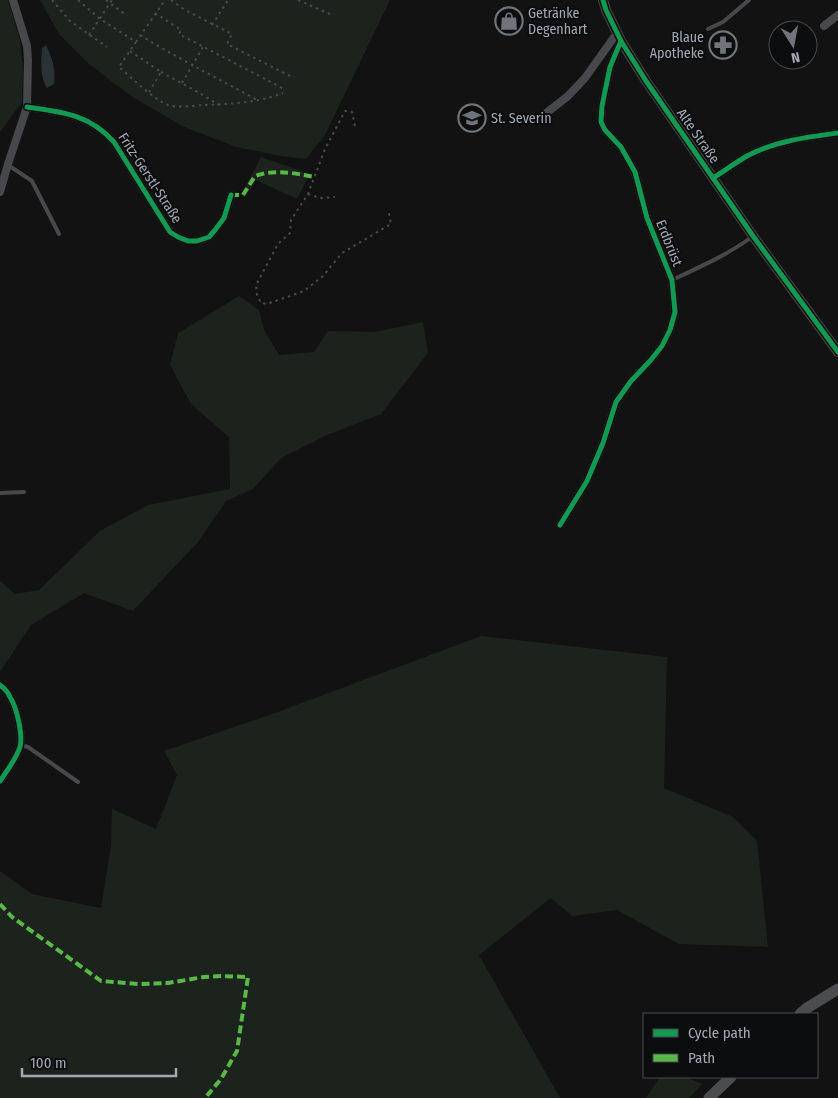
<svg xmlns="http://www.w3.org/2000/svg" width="838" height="1098" font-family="'Fira Sans Condensed',sans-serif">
<rect width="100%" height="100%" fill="#121212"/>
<g fill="#1c221c">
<polygon points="0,0 8,0 20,40 23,72 22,102 0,132"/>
<polygon points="40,0 390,0 325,135 306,159 281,156 236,147 182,126 131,96 89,64 59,34"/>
<polygon points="261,157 310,174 297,199 256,180 246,196 243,191"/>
<polygon points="239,296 259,310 264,330 279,355 314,352 328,331 375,332 423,322 428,353 381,414 327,435 281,458 253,489 226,501 198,542 133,611 84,593 31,625 0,672 0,581 15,594 39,590 100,531 148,505 230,489 229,437 191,404 170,365 178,333"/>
<polygon points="481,636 667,657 664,788 733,817 757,841 768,947 679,944 617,910 572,916 551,898 479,955 560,1098 0,1098 0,871 32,894 101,908 111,845 112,809 156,829 177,775 164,751 275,713"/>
<polygon points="660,1077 686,1077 702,1084 689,1098 646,1098"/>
</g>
<path fill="#293237" d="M46,45C52,58 56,69 54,84L47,88C40,77 41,61 42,48Z"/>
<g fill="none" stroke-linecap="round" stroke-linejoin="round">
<g stroke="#484a4d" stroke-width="2" stroke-dasharray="2.5 4" stroke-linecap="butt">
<polyline points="52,0 70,21 107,47"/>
<path d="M78,0L100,19L136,42L119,67C132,78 153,99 168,105C177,108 194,106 203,105C231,104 257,103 283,93"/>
<polyline points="106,0 127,16"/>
<polyline points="171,0 185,10 232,34 227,44 294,78"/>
<polyline points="298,0 332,15"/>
<polyline points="155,13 181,30 179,34 286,90"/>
<polyline points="212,25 228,0"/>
<polyline points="89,35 112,0"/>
<path d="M140,35C179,59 219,79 259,101"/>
<polyline points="136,42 165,0"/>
<polyline points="130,51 161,72 149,92"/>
<polyline points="161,72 196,91 219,105"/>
<polyline points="182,83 203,47"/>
<polyline points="355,126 352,112 345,111 325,149 308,194 291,220 290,233 278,244 256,285 257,295 261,303 267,304 304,291 323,276 342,253 391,224 389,213"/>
<polyline points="308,194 320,198 335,197"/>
</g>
<g stroke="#47484b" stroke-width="4">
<polyline points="708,29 723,22 749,0"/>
<polyline points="8,165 32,181 59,234"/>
<path d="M672,280C700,267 727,255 752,237"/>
<polyline points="0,493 24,492"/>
<polyline points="20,745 28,747 78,782"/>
</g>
<g stroke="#47484b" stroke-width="8">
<polyline points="824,26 838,15"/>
<path d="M27,107C62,112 89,114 114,142L170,232L178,237L188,241H197L209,237L215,230L224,218L231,195"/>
<polyline points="545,114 568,96 585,78 617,33"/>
<path d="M713,178C724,171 735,163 747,156C775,141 807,137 838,133"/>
<polyline points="0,192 8,164 27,107 28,60 27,46 13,0"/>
<polyline points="560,525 587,481 603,443 616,402 631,381 650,361 662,346 670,330 675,312 672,280 647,218 635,172 621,147 605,130 601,122 602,106 610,67 621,41"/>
<path d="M0,685C4,688 8,692 10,697C17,708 23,735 20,747C16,759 7,771 0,781"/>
</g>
<polyline stroke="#47484b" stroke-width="10" points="603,0 606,10 621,41 646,81 753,236 838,352"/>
<g stroke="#4b4c4f" stroke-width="11">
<polyline points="800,1014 807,1008 838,989"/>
<polyline points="709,1098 731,1077"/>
</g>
<g stroke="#58b947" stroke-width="4" stroke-dasharray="8 4" stroke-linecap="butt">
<path d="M231,195H243L255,176C276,169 293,173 314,177"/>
<polyline points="0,904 12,917 101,981 139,984 168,983 204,977 221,976 248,977 237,1051 221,1079 205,1098"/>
</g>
<g stroke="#0c0d0e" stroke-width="8">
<g id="cycleway">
<polyline points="603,0 606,10 621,41 646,81 753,236 838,352"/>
<path d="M27,107C62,112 89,114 114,142L170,232L178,237L188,241H197L209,237L215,230L224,218L231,195"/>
<path d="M713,178C724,171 735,163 747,156C775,141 807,137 838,133"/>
<polyline points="560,525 587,481 603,443 616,402 631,381 650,361 662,346 670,330 675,312 672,280 647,218 635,172 621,147 605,130 601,122 602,106 610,67 621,41"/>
<path d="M0,685C4,688 8,692 10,697C17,708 23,735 20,747C16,759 7,771 0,781"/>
</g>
</g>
<use href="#cycleway" stroke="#139951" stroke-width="5"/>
</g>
<defs>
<g id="shop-ring" transform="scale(1.4375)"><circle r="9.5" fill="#0c0d0e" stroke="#70747b" stroke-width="1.5"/><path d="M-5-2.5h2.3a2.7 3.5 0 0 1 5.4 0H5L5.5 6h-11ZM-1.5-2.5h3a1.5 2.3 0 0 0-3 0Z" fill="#70747b"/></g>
<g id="pharmacy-ring" transform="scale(1.4375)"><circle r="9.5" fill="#0c0d0e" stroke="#70747b" stroke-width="1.5"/><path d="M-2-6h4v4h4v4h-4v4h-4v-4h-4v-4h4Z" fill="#70747b"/></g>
<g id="school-ring" transform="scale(1.4375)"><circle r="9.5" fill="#0c0d0e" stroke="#70747b" stroke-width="1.5"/><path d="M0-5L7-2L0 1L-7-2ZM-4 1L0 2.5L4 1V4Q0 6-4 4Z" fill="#70747b"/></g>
</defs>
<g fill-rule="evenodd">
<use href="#shop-ring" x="509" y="21"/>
<use href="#pharmacy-ring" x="723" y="45"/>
<use href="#school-ring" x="472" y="118"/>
</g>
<g text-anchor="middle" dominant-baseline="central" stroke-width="4" stroke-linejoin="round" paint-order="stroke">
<g font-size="14" fill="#a3a9b3" stroke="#0c0d0e" text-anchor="start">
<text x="528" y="13">Getränke<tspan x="528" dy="16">Degenhart</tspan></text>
<text x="704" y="37" text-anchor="end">Blaue<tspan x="704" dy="16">Apotheke</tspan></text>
<text x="491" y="118">St. Severin</text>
</g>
<g font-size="14" fill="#a3a9b3" stroke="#0c0d0e">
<text transform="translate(698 136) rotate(55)">Alte Straße</text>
<text transform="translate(150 178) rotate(57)">Fritz-Gerstl-Straße</text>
<text transform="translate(669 243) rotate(68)">Erdbrüst</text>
</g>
</g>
<rect x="643" y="1013" width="175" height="65" fill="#0c0d0e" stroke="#484b50"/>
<rect x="653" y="1029" width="25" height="8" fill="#139951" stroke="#484b50"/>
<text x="688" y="1038" font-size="15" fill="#a3a9b3">Cycle path</text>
<rect x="653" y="1054" width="25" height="8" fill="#58b947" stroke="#484b50"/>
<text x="688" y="1063" font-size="15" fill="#a3a9b3">Path</text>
<g transform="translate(793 45) rotate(169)"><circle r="24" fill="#0c0d0e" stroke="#484b50"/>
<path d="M0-4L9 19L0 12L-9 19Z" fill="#70747b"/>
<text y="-8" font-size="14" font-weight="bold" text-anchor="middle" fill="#a3a9b3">N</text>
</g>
<path d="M22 1068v8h154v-8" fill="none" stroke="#a3a9b3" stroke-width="2.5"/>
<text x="30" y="1068" font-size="15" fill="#a3a9b3" stroke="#0c0d0e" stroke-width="4" paint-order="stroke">100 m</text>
</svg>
